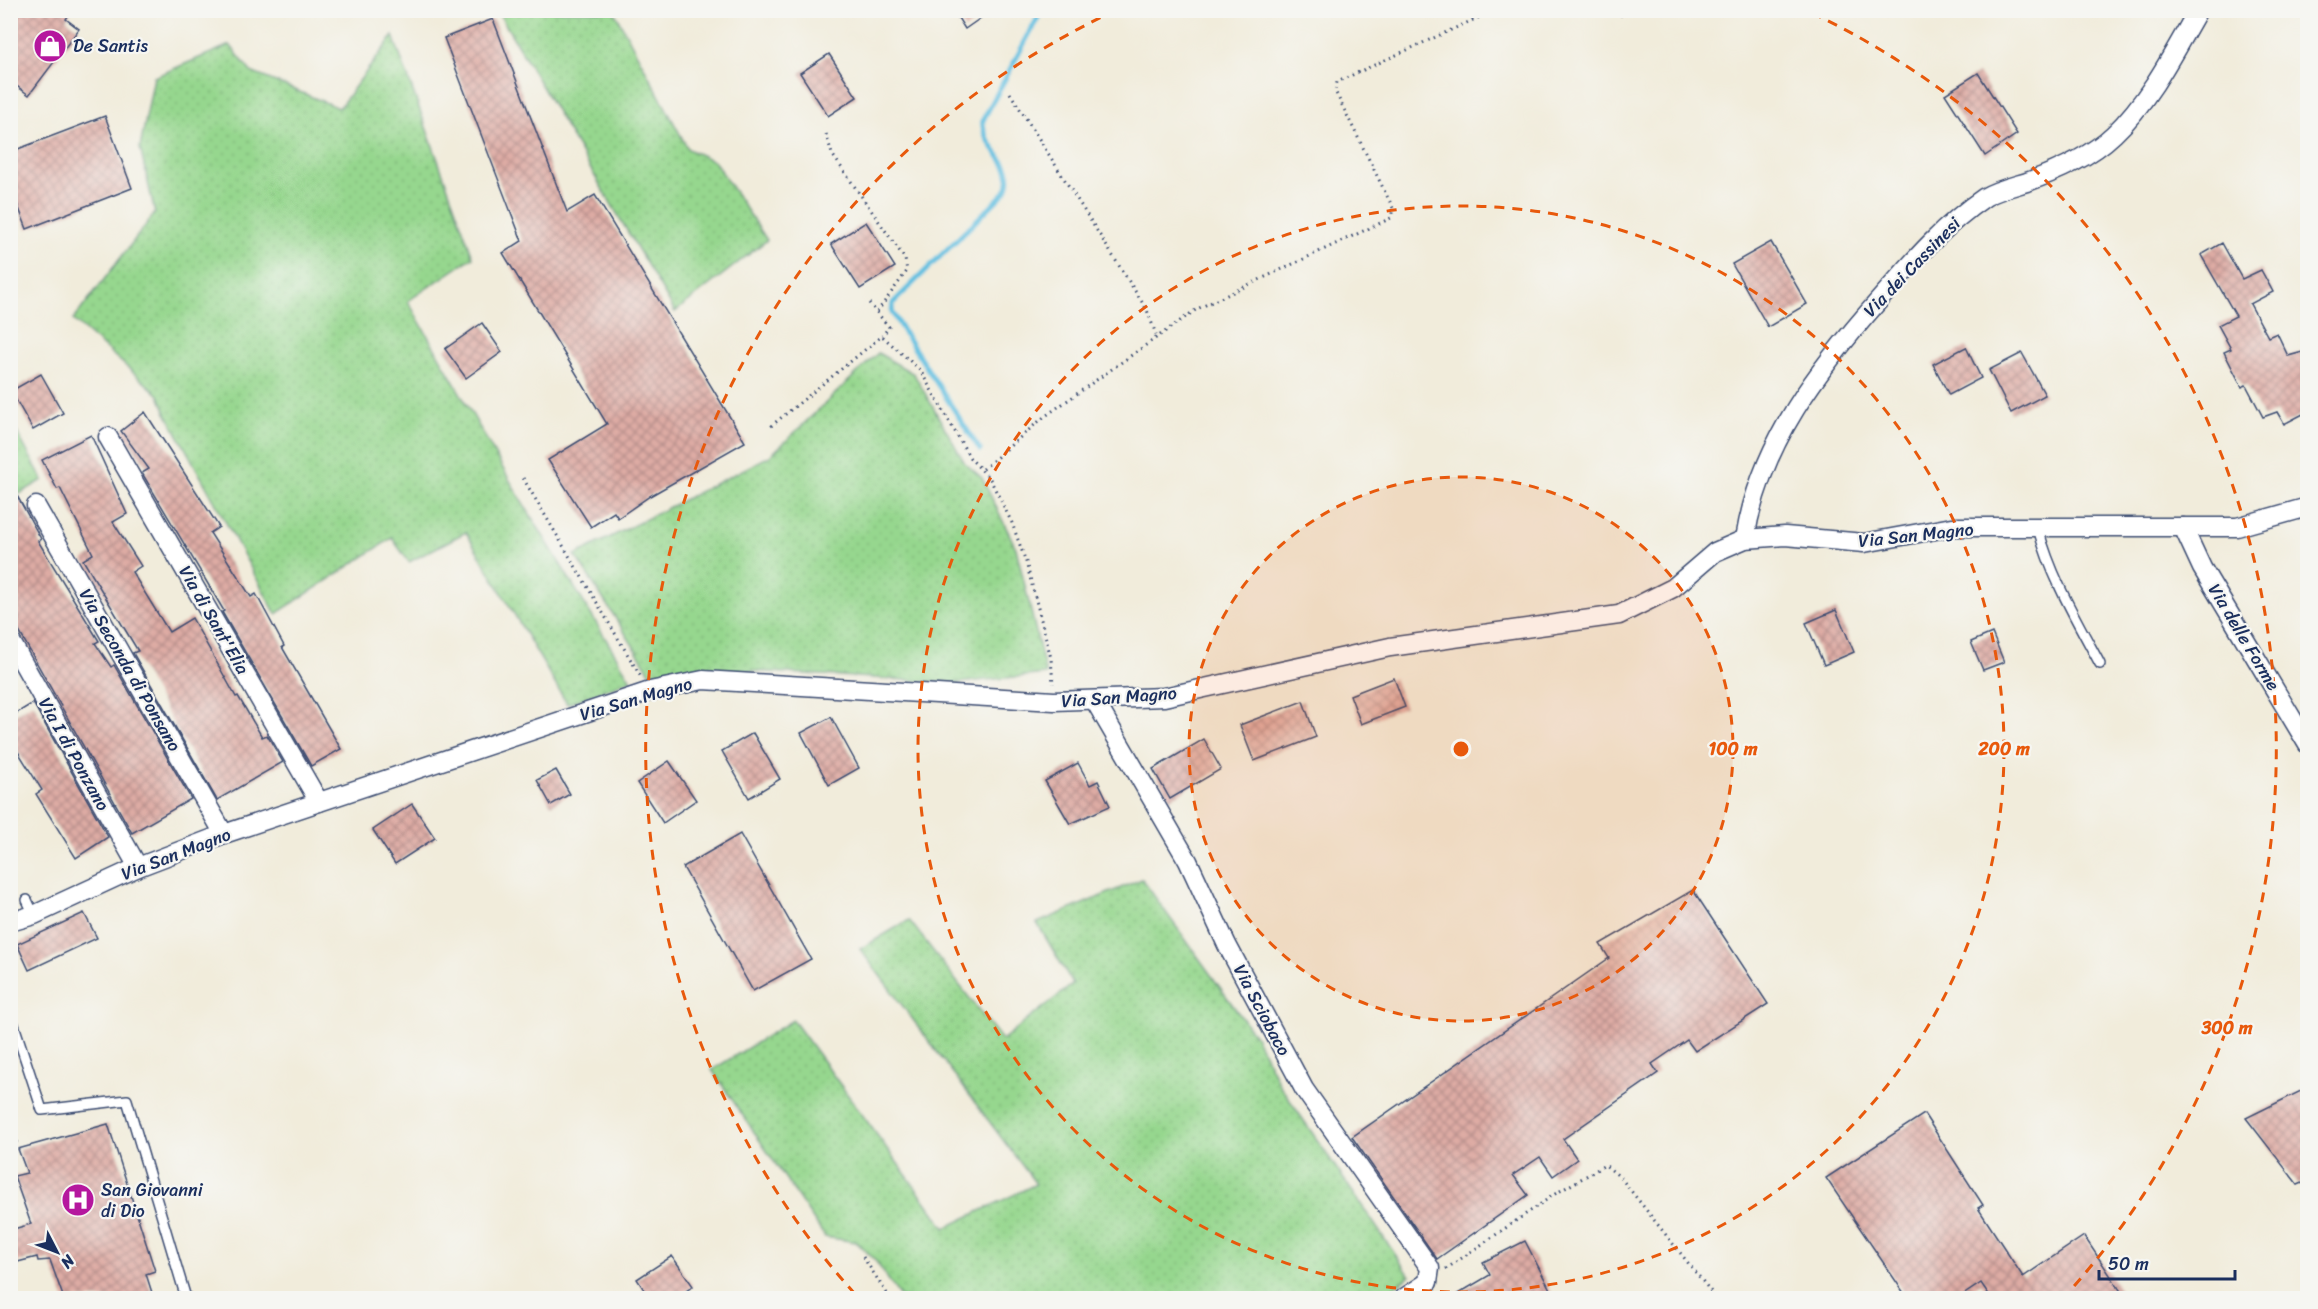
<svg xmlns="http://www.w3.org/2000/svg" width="2318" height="1309" font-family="Sriracha,sans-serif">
<defs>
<pattern id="grass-dots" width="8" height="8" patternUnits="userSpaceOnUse" patternTransform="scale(1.5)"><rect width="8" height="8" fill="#96d78e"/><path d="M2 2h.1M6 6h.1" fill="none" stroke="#81b97d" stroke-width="1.8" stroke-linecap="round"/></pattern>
<pattern id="building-cross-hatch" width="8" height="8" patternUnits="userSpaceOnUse" patternTransform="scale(1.5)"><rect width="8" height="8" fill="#deaca4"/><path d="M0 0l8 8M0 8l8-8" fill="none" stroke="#b38c89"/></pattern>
</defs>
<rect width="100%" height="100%" fill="#f6f6f2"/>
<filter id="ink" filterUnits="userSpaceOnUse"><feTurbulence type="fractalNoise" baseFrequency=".0167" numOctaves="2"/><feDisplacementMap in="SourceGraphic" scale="12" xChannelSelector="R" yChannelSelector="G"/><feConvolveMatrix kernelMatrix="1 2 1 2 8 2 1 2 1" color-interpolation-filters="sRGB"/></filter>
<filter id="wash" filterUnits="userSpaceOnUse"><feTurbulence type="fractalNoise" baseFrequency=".008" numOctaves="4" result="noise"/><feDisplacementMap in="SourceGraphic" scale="24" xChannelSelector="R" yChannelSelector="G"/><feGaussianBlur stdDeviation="1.35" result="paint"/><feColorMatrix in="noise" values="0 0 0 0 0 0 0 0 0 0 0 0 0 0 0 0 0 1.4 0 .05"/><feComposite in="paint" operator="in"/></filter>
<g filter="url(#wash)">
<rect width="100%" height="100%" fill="#f1ecdb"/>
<g fill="url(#grass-dots)" stroke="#588376" stroke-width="1.5">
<polygon points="503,11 614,11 688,149 714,161 767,240 675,312 498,12"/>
<polygon points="393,36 473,257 408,301 517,493 631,680 567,704 466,532 409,562 392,538 276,614 166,413 159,395 73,320 155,213 140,148 154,77 230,45 251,72 339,108"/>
<polygon points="878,353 914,374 965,463 982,478 1016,548 1046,674 957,683 702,668 653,677 575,555 770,456"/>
<polygon points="10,420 43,480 11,499 10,499"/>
<polygon points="1142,879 1255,1036 1281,1087 1410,1276 1379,1298 901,1298 875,1260 856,1242 825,1237 712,1070 793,1020 945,1228 1036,1184 860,949 909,920 1002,1040 1073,984 1037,923"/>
</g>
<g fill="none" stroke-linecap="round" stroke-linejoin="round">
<path stroke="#62c0e1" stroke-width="5" d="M980,450L903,331L892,312L893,303L1005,192C1021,163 980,148 983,120L1042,10"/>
</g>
<g id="blocks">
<g fill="url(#building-cross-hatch)">
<polygon points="10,10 72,10 66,19 79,29 29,95 10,81"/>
<polygon points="953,10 992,10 965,29"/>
<polygon points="493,19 567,212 595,195 745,442 650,496 618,518 614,512 591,527 548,460 607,424 503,253 522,241 444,38"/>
<polygon points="829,54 857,97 828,116 800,73"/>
<polygon points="1978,73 2017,134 1985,156 1945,94"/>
<polygon points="105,116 132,188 27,229 10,185 10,152"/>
<polygon points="866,222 895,267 860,289 831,244"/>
<polygon points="1771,242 1807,304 1768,327 1732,264"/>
<polygon points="2222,243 2242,279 2261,270 2273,292 2250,304 2268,337 2277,333 2288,356 2303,352 2307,361 2307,412 2284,424 2277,412 2263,417 2246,385 2242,387 2224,352 2231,349 2218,325 2236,316 2201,255"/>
<polygon points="482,323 502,352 466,378 445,349"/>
<polygon points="1966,347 1981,378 1949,395 1933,364"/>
<polygon points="2022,353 2045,395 2011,413 1989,370"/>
<polygon points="41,374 63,413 33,430 11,391"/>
<polygon points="145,412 219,527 210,533 251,597 256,594 284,646 282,647 341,749 311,766 222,612 224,611 142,473 149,469 121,431"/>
<polygon points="91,435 127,514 113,522 141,566 132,572 169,632 192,618 236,697 238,696 262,737 267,735 283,762 217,800 133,653 138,651 83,560 93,554 60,488 57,489 42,460"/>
<polygon points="10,483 41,539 38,541 99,641 95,643 111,667 114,665 191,799 132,833 10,615"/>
<polygon points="1836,610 1854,652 1824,665 1806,623"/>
<polygon points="1992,633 2004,662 1983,670 1971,642"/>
<polygon points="1394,678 1405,707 1361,724 1350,695"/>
<polygon points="1303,701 1316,737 1254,761 1240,725"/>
<polygon points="33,703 108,837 76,858 36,794 42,790 10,739 10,717"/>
<polygon points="831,717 859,768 829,785 801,733"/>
<polygon points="753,733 780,779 749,798 722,751"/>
<polygon points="1204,739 1221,769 1170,799 1153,769"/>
<polygon points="669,761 696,800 663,823 637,783"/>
<polygon points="1078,763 1090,785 1098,781 1110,806 1070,824 1045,781"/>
<polygon points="556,770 570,794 551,805 537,780"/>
<polygon points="412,804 435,838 395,864 373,830"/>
<polygon points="740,834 811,959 753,991 683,867"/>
<polygon points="1693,890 1768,1004 1695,1051 1687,1040 1652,1064 1658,1073 1563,1139 1577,1159 1553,1176 1540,1157 1513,1175 1528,1195 1437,1259 1352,1137 1609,958 1600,944"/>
<polygon points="84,913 97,938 29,970 17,944"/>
<polygon points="2307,1088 2307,1181 2298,1185 2246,1118"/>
<polygon points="1924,1114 1983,1205 1978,1208 2023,1277 2084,1236 2126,1299 1992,1299 1981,1283 1957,1299 1908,1299 1826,1178"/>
<polygon points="108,1124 155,1271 146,1274 154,1299 64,1299 50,1260 38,1261 37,1257 10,1264 10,1230 31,1224 14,1176 27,1173 18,1149"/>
<polygon points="1525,1241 1555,1299 1449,1299 1490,1275 1483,1262"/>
<polygon points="672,1256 693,1286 675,1299 650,1299 637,1279"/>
</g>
</g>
</g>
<g filter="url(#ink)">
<use href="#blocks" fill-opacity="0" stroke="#3b4b71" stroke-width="1.5"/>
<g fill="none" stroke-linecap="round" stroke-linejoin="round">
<g stroke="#3b4b71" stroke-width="12">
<g id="service">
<path d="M2038,528C2051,577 2076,619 2100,664"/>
<polyline points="27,900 34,915"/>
<polyline points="10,1013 42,1110 127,1100 186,1298"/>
<polyline points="10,1133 12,1140"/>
</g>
</g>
<g stroke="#3b4b71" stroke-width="21">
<g id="minor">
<polyline points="108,437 319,802"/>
<polyline points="36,506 224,834"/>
<polyline points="2183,527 2202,568 2308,745"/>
<path d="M1745,539C1760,443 1819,368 1881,298C1913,261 1944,225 1985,197C1997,190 2014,186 2027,182C2058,171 2090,157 2114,134C2149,101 2174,52 2198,10"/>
<polyline points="10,640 138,867"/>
<polyline points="1095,701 1188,861 1227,945 1304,1089 1430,1268 1428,1282 1404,1298"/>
<polyline points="10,922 34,915 138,867 224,834 650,691 703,680 1054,701 1164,697 1390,647 1619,615 1673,588 1715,552 1745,539 1785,536 1864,543 1952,527 2237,527 2308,507"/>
</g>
</g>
<g stroke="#3b4b71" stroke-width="3" stroke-dasharray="1.5 4.5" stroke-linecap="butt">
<polyline points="1610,10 1619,16 1630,10"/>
<polyline points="1010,93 1147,310 1157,337"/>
<polyline points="826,134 832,154 905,259 907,271 877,312"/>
<polyline points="869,303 889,327 882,336"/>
<polyline points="771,426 882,336 920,370 970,458 990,479 1012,523 1026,562 1051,658 1053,684"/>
<polyline points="983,469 1044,417 1197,309 1391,218 1393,208 1335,91 1337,82 1495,10"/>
<polyline points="523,478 641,677"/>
<polyline points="863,1257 890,1298"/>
<polyline points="1446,1269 1555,1194 1605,1165 1620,1177 1716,1298"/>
</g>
<use href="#service" stroke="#fff" stroke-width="9"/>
<use href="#minor" stroke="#fff" stroke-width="18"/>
</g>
</g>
<circle cx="1461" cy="749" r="272" fill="#e8590c" fill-opacity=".12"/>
<g fill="none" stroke="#e8590c" stroke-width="3" stroke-dasharray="10 8">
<circle cx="1461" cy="749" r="272"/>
<circle cx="1461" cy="749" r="543"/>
<path d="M855 1294A815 815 0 0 1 1110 13M1812 13A815 815 0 0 1 2067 1294"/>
</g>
<defs>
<g id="shop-disc" transform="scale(1.725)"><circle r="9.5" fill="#b5179e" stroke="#f6f6f2"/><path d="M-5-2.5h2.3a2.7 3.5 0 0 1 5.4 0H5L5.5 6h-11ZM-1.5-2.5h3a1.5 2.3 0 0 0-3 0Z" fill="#fff"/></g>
<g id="hospital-disc" transform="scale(1.725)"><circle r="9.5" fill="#b5179e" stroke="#f6f6f2"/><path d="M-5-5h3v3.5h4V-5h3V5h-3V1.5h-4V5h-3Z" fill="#fff"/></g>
</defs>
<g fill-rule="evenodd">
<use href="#shop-disc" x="50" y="46"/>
<use href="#hospital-disc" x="78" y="1200"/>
</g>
<g text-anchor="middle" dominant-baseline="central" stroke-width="4.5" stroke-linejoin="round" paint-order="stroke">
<g font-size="18" fill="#1b2f5e" stroke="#f6f6f2" text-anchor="start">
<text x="73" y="46">De Santis</text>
<text x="101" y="1190">San Giovanni<tspan x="101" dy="21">di Dio</tspan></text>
</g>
<g font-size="18" fill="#1b2f5e" stroke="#f6f6f2">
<text transform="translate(1912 267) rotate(-46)">Via dei Cassinesi</text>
<text transform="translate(1916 535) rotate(-6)">Via San Magno</text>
<text transform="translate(214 620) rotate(60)">Via di Sant'Elia</text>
<text transform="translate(2244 637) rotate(59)">Via delle Forme</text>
<text transform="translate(130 670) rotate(60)">Via Seconda di Ponsano</text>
<text transform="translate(1119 697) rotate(-4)">Via San Magno</text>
<text transform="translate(636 699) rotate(-16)">Via San Magno</text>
<text transform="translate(74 754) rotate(61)">Via I di Ponzano</text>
<text transform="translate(176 854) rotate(-21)">Via San Magno</text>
<text transform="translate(1262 1010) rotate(62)">Via Sciobaco</text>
</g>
</g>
<circle cx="1461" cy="749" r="9" fill="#e8590c" stroke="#f6f6f2" stroke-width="3"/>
<g font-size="18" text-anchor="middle" font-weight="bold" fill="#e8590c" stroke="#f6f6f2" stroke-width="4.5" stroke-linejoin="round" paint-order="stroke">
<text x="1733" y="755">100 m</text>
<text x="2004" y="755">200 m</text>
<text x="2227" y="1034">300 m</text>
</g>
<rect width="2318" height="1309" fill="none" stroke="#f6f6f2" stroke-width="36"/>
<g transform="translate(57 1252) rotate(132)" stroke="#f6f6f2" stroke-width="4.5" paint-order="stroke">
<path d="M0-4.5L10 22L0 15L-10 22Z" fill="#1b2f5e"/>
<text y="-9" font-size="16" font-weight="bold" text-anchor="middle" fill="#1b2f5e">N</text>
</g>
<path d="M2099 1270v9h136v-9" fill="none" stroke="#1b2f5e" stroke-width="3"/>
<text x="2108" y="1270" font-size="18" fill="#1b2f5e" stroke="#f6f6f2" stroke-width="4.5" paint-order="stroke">50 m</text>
</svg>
